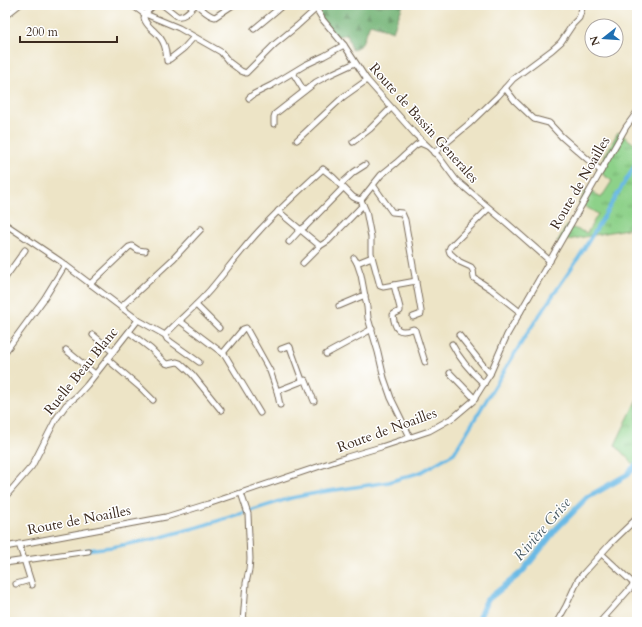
<svg xmlns="http://www.w3.org/2000/svg" width="642" height="627" font-family="Cardo,serif">
<defs>
<pattern id="grass-tufts" width="24" height="20" patternUnits="userSpaceOnUse"><rect width="24" height="20" fill="#8dd189"/><path d="M3 7l-1-3M5 7V3M7 7l1-3M15 17l-1-3M17 17v-4M19 17l1-3" fill="none" stroke="#74aa6f"/></pattern>
<pattern id="forest-firs" width="22" height="20" patternUnits="userSpaceOnUse"><rect width="22" height="20" fill="#72b375"/><path d="M5 1l3.5 6h-7zM16 11l3.5 6h-7z" fill="#5f925f"/></pattern>
</defs>
<rect width="100%" height="100%" fill="#fff"/>
<filter id="ink" filterUnits="userSpaceOnUse"><feTurbulence type="fractalNoise" baseFrequency=".025" numOctaves="2"/><feDisplacementMap in="SourceGraphic" scale="8" xChannelSelector="R" yChannelSelector="G"/><feConvolveMatrix kernelMatrix="1 2 1 2 8 2 1 2 1" color-interpolation-filters="sRGB"/></filter>
<filter id="wash" filterUnits="userSpaceOnUse"><feTurbulence type="fractalNoise" baseFrequency=".012" numOctaves="4" result="noise"/><feDisplacementMap in="SourceGraphic" scale="16" xChannelSelector="R" yChannelSelector="G"/><feGaussianBlur stdDeviation="0.9" result="paint"/><feColorMatrix in="noise" values="0 0 0 0 0 0 0 0 0 0 0 0 0 0 0 0 0 1.4 0 .05"/><feComposite in="paint" operator="in"/></filter>
<g filter="url(#wash)">
<rect width="100%" height="100%" fill="#ede4c6"/>
<g fill="url(#grass-tufts)" stroke="#647e54">
<polygon points="618,132 637,146 637,227 557,242 567,226 587,233 598,214 579,203 587,189 601,198 612,181 597,170"/>
<polygon points="637,399 637,468 615,445"/>
</g>
<polygon fill="url(#forest-firs)" stroke="#566e4a" points="311,5 403,5 393,31 370,24 361,45 352,50 347,34 334,37"/>
<g fill="none" stroke-linecap="round" stroke-linejoin="round">
<polyline stroke="#6abae5" stroke-width="3.5" points="86,550 112,547 154,539 198,527 291,498 322,492 389,482 421,472 454,453 528,332 579,257 637,162"/>
<polyline stroke="#6abae5" stroke-width="6" points="477,622 487,600 522,572 557,528 588,497 627,475 637,464"/>
</g>
</g>
<g filter="url(#ink)">
<g fill="none" stroke-linecap="round" stroke-linejoin="round">
<g stroke="#796b59" stroke-width="7">
<g id="minor">
<polyline points="132,5 143,13 179,28 221,52 229,62 241,71 246,73 275,44 297,26 317,8"/>
<path d="M154,5L145,14L144,18C146,25 150,27 155,32C165,41 166,49 167,61"/>
<path d="M163,5L177,16C184,18 190,10 195,5"/>
<path d="M197,5C202,9 208,16 215,17L233,5"/>
<polyline points="314,5 323,20 344,45 367,80 415,134 439,157 456,180 508,224 550,261"/>
<polyline points="5,16 19,5"/>
<polyline points="254,29 283,5"/>
<polyline points="170,59 184,48 194,37"/>
<polyline points="293,73 304,91"/>
<polyline points="505,88 515,101 534,119 549,123 562,137 601,171"/>
<polyline points="249,98 254,94 272,85 305,65 324,56 344,45"/>
<polyline points="274,124 274,117 275,114 316,82 329,75 355,63"/>
<polyline points="297,140 343,97 367,80"/>
<polyline points="353,142 370,129 391,108"/>
<polyline points="434,153 470,123 498,96 513,79 552,50 561,42 573,24 579,18 583,5"/>
<polyline points="340,185 354,172 365,165"/>
<polyline points="373,185 392,212 402,213 405,220 421,311 421,314 413,317"/>
<polyline points="361,200 366,211 371,237 371,253 380,286 383,287 416,281"/>
<polyline points="488,209 450,247 449,250 450,253 460,262 471,267 473,270 474,278 477,280 491,289 520,312"/>
<polyline points="278,211 320,246"/>
<polyline points="5,224 60,261 138,320 165,335 167,339 171,342 199,362"/>
<polyline points="289,242 300,230 306,226 343,188"/>
<polyline points="354,258 357,263 361,275 367,307 368,318 378,352 384,378 391,398 410,437"/>
<polyline points="303,263 320,246 328,241 363,205"/>
<polyline points="357,263 372,257"/>
<polyline points="5,278 25,250"/>
<polyline points="90,284 129,247 132,246 138,250 145,251"/>
<path d="M394,285L400,308V311L394,314L393,315C395,330 398,334 413,329L415,330L425,362"/>
<polyline points="196,305 219,328"/>
<polyline points="339,306 365,295"/>
<polyline points="121,307 173,259 201,229"/>
<polyline points="180,321 225,355 260,413"/>
<polyline points="129,332 151,349 165,363 168,364 177,362 180,363 192,374 221,410"/>
<polyline points="93,335 113,352"/>
<path d="M165,335C180,319 196,306 210,290C227,270 242,249 259,231C279,209 301,189 323,169L333,177L353,197L357,199L361,200L381,175L396,163L416,145L420,143L427,146"/>
<polyline points="459,335 490,374"/>
<path d="M452,344C460,360 471,372 484,384"/>
<polyline points="281,349 289,346 290,347 302,380"/>
<polyline points="66,350 95,374"/>
<polyline points="5,352 44,299 65,265"/>
<polyline points="223,353 243,329 246,328 270,371 277,391 280,405"/>
<polyline points="326,354 372,329"/>
<polyline points="107,359 141,388 153,400"/>
<polyline points="450,373 475,399"/>
<polyline points="277,391 305,380 306,381 314,401"/>
<polyline points="241,493 248,514 250,559 249,570 246,583 243,622"/>
<polyline points="5,497 32,466 56,419 66,405 77,396 87,385 138,320"/>
<polyline points="19,544 32,585"/>
<polyline points="5,547 166,517 208,504 347,457 381,447 429,431 454,417 473,401 490,374 507,335 584,201 626,127 637,112"/>
<polyline points="5,563 88,551"/>
<polyline points="16,584 30,580"/>
<polyline points="604,618 611,622"/>
<polyline points="557,622 566,606 578,580 583,574 611,543 637,518"/>
<polyline points="600,622 634,584 604,556"/>
</g>
</g>
<use href="#minor" stroke="#fff" stroke-width="5"/>
</g>
</g>
<g text-anchor="middle" dominant-baseline="central" stroke-width="3" stroke-linejoin="round" paint-order="stroke">
<g font-size="14" fill="#3b2a1e" stroke="#fff">
<text transform="translate(424 123) rotate(48)">Route de Bassin Generales</text>
<text transform="translate(580 183) rotate(-60)">Route de Noailles</text>
<text transform="translate(81 371) rotate(-51)">Ruelle Beau Blanc</text>
<text transform="translate(387 430) rotate(-20)">Route de Noailles</text>
<text transform="translate(79 520) rotate(-11)">Route de Noailles</text>
</g>
<g font-size="15" font-style="italic" fill="#4b5c64" stroke="#fff">
<text transform="translate(542 529) rotate(-49)">Rivière Grise</text>
</g>
</g>
<rect width="642" height="627" fill="none" stroke="#fff" stroke-width="20"/>
<g transform="translate(604 38) rotate(253)"><circle r="19" fill="#ffffff" stroke="#b1aaa5"/>
<path d="M0-3L7 15L0 10L-7 15Z" fill="#1f6fb2"/>
<text y="-6" font-size="11" font-weight="bold" text-anchor="middle" fill="#3b2a1e">N</text>
</g>
<path d="M20 36v6h97v-6" fill="none" stroke="#3b2a1e" stroke-width="2"/>
<text x="26" y="36" font-size="12" fill="#3b2a1e" stroke="#ffffff" stroke-width="3" paint-order="stroke">200 m</text>
</svg>
